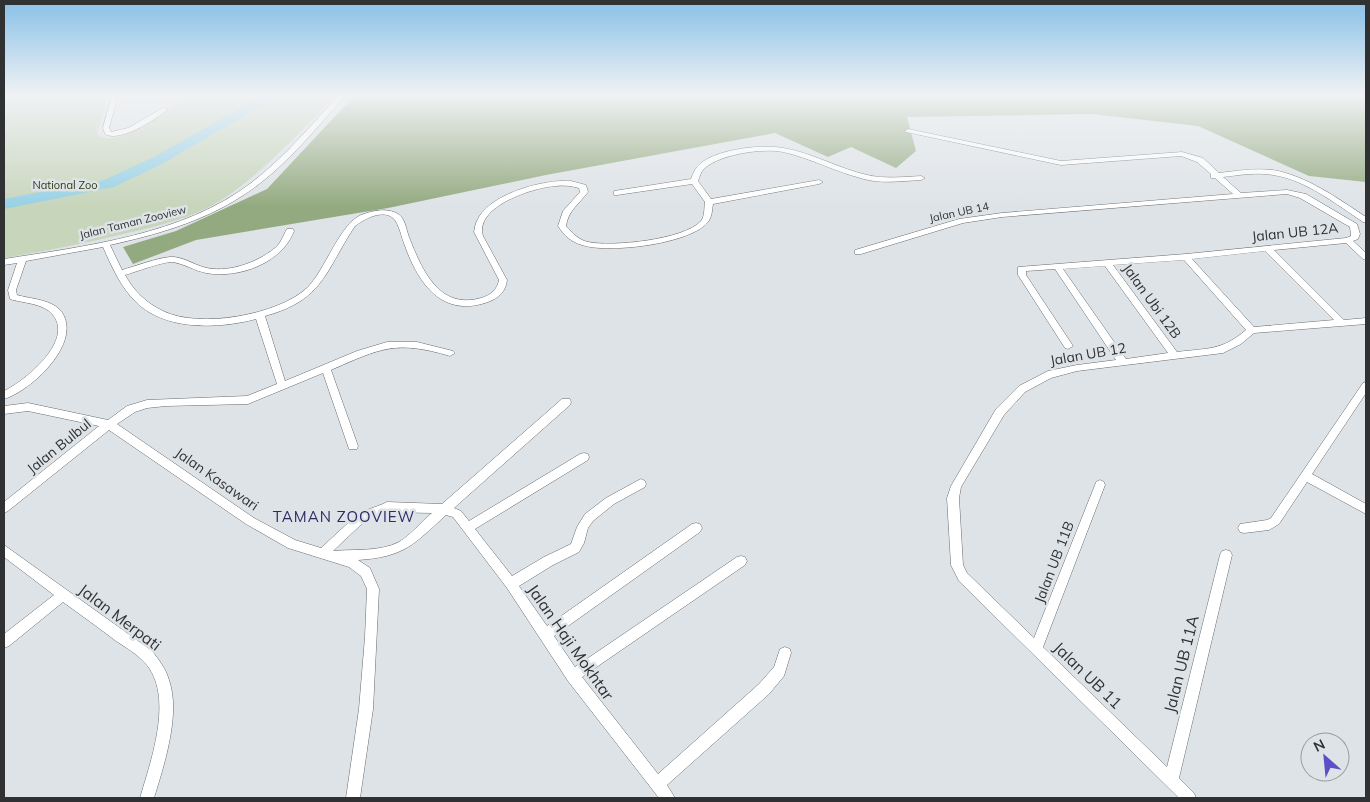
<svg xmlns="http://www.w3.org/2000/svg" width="1370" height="802" font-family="Mulish,sans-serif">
<rect width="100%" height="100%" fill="#dee3e7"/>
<path fill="#c7d5bb" d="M4,95H108L97,134C119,153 170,103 191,95C200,92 216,95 225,95C262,95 299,95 336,95C302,130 251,186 207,208C182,220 155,227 127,233C87,243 45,251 4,258Z"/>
<polygon fill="#93aa80" points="355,95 1366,95 1366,182 1309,176 1198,126 1092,114 907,117 916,151 896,168 851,147 828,157 775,133 546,175 388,208 196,240 133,264 123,247 176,231 267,189"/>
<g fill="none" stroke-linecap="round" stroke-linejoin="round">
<polygon fill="#98d1e5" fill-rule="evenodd" points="264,95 280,95 162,164 114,187 4,209 4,199 104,180 152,158"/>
<g stroke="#676b6e" stroke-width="1">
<g id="street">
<path d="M112,95H118L109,128L111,132L128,128L163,108L168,109C157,119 119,143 105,134L103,128Z"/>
<path d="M339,95H345C317,129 279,173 242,196C202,222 155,235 110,245L122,270C136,266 157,258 170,257C181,256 193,264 203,267C226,274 257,263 275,248C281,243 283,236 287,229H293L294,231C282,263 239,279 206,273C195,271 185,264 173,262C165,261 135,272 125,275C134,291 146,303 163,311C199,329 278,315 307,288C326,269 339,225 361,215C371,211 387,207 398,214C405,218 406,229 409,237C422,270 439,310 481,298C491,295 497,290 499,280L474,232C475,228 475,224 477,221C488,194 544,179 571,181C576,182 581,184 586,185L588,192C579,204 568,211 566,226C572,233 579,240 588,242C611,247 684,240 701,221C705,216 704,208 705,202L692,184L617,195H614V191L691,179C693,173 696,167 701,163C719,149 761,144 783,148C810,152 840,169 867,175C885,179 903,177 921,176L925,178L921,180C902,181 882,184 864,179C836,172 810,158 783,152C763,148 721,154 705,168C701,171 700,176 698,181L711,199L819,180L823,182L819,184L713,204C712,210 712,217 708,222C691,244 607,254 582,245C571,242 564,235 558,226L563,211L580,192L579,188C572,186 564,185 556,186C535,187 474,206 483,236L507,280C506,291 499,298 488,302C443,318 419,285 405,246C402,239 399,223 393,218C383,209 364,219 355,226C325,271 324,300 265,316L285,381L357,351L387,342H417L453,351L455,353L450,356C396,340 381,348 331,370L358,446L357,449H349L348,446L323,373L248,404L166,406L147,408L135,412L117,424L254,518L295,540L321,548L359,513L383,504L387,502L442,504L562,399H570L571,402L570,405L454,508L461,511L469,521L580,454L584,453L588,454L589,457L588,460L475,529L512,576L544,557L571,544L577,527L585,514L606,498L637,481L641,479L645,481L646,484L645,487L614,504L593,521L588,528L584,543L579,552L553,565L519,586L547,626L692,524L696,523L700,524L702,528L700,532L554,636L575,667L737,557L741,556L745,557L747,561L745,565L582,677L658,774L759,684L774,667L780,649L785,647L790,649L791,653L784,676L769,694L667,785L675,798H659L568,681L507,588L453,517L446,515C414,544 405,557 358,560L370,568L379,589L373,709L360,798H346L359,709L365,637L367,589L361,576L349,567L288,548L246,524L109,430L8,511L4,513V502L99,426L28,411L4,414V406L28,403L108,420L127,406L147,400L247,396L277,384L256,319C219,329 165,331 136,302C120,286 112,267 103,247L26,261L16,290L17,295C30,299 51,299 61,311C84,342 31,391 4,399V391C25,381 74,341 53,315C44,303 22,303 10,299L8,290L17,263L4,265V259C86,246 183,235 251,183C284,158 311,125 339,95ZM387,512L432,513C421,522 411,535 399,542C380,552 354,549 333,551L367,519Z"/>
<path d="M908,129L1061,161L1182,152L1203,158L1219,173C1236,171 1255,168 1273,170C1307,176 1337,198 1366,217V222H1363C1336,204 1306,180 1273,175C1257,172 1240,175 1223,177L1241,193L1287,190L1306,194L1357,224L1360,234L1358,239L1353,241L1366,253V260L1363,259L1346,243L1274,250L1344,320L1366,318V324L1254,333L1241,344L1223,353L1077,371L1051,378L1025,392L1004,415L961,487L959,498L963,565L967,573L1034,638L1095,485L1096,482L1100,480L1104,482L1105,485L1043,647L1167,767L1220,555L1222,551L1226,550L1230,551L1232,555L1179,778L1194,793L1196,798H1179L959,581L951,565L947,498L951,486L996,409L1019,386L1048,371L1077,365L1116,360L1055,269L1026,271V275L1073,346L1068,349L1065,348L1018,275V267L1186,254L1346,238L1351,236L1350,227L1300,198L1287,194L1002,217L963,223L861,254H855V250L959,219L1002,213L1233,194L1215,178H1211V174L1197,162L1181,156L1061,165L906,132L905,131ZM1265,251L1334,320L1254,327L1192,259ZM1184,260L1246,330C1221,351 1208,348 1177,352L1113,265ZM1105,266L1168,353L1126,359L1063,269Z"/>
<polygon points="1366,382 1366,393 1312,474 1366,504 1366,514 1307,482 1279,524 1269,530 1244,533 1240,532 1238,528 1240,524 1267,520 1271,518 1363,383"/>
<path d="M4,545L152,651C159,660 166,669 169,680C181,714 164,765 154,798H140C151,760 177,690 141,659C134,652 125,647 116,641C99,628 81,615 63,602L9,646L4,648V634L54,595L4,557Z"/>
</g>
</g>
<use href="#street" fill="#fff" fill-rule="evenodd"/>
</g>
<linearGradient id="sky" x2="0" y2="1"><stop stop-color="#88c0e7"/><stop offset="0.46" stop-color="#f0f2f4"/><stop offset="1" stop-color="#f0f2f4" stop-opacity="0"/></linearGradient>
<rect width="1370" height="207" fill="url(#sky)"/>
<g text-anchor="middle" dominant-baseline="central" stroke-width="5" stroke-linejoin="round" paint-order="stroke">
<g font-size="11" fill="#273d0f" stroke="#dee3e7">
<text x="65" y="185">National Zoo</text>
</g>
<g font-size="11" fill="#303133" stroke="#dee3e7">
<text transform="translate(959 212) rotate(-12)">Jalan UB 14</text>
<text transform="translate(133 222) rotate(-14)">Jalan Taman Zooview</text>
</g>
<g font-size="14" fill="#303133" stroke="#dee3e7">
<text transform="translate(1295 232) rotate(-6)">Jalan UB 12A</text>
<text transform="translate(1152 301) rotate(54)">Jalan Ubi 12B</text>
<text transform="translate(1088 354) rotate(-10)">Jalan UB 12</text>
<text transform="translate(59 446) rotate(-39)">Jalan Bulbul</text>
<text transform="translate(217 479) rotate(35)">Jalan Kasawari</text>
<text transform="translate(1054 562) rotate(-69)">Jalan UB 11B</text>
</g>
<g font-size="15" letter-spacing="1" fill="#2d2a65" stroke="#dee3e7">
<text x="344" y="516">TAMAN ZOOVIEW</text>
</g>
<g font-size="16" fill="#303133" stroke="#dee3e7">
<text transform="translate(120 617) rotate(37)">Jalan Merpati</text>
<text transform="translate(571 642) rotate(55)">Jalan Haji Mokhtar</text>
<text transform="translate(1181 664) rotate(-76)">Jalan UB 11A</text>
<text transform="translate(1088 675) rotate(44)">Jalan UB 11</text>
</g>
</g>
<rect width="1370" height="802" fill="none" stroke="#303133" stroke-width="10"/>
<g transform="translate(1325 757) rotate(333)"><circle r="24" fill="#dee3e7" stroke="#989c9f"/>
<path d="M0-4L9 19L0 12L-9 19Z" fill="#594fc7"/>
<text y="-8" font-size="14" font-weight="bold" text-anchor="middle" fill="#303133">N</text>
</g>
</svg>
